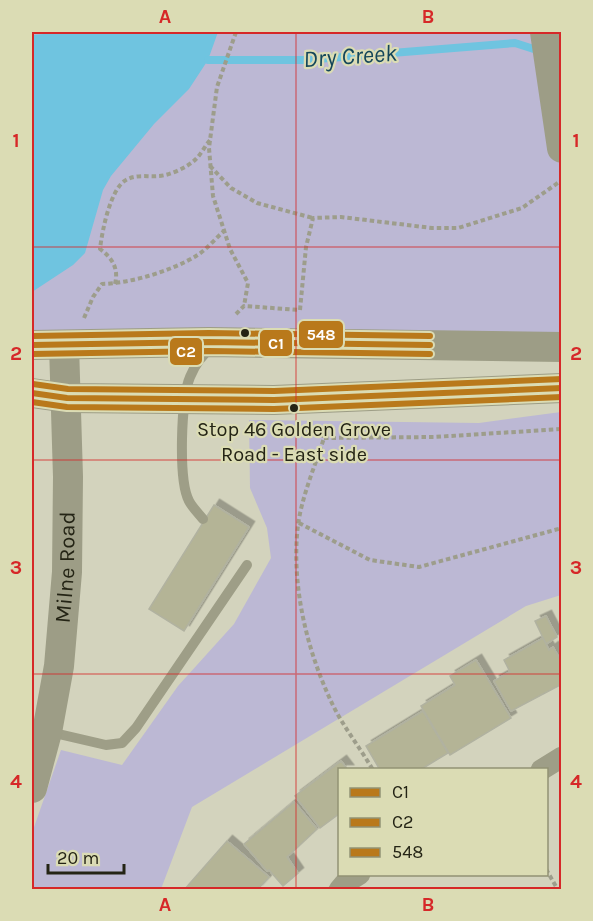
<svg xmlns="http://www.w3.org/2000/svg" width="593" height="921" font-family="Karla,sans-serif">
<defs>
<filter id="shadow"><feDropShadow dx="5.5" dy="-5.5" stdDeviation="0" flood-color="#0004"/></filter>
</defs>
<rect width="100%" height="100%" fill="#d3d3bd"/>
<g fill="#bcb8d4">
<polygon points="32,32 561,32 561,347 32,345"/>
<polygon points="561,412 561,595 526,606 192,807 161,889 32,890 32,833 61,750 122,765 178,686 234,624 271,558 267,528 250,488 249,420 479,423"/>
</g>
<polygon fill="#6fc4e0" points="67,32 218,32 208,60 189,89 154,124 111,176 103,190 85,253 73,265 32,292 32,35"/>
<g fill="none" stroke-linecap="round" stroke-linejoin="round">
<polyline stroke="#6fc4e0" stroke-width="8" points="208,60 305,60 515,43 540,51"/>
</g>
<g fill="#b4b496" stroke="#b1b2a0" stroke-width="1.5" filter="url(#shadow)">
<polygon points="214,505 249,527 184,631 149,609"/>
<polygon points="546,616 557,637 546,644 535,621"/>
<polygon points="543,638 549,650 553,647 562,663 562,684 511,711 494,681 510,672 504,660"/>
<polygon points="476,660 511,718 450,755 421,706 455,685 450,676"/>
<polygon points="423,711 448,753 420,770 380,770 366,746"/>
<polygon points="341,761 348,770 340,770 340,813 320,828 295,796"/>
<polygon points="294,802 317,829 287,857 298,873 283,886 269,870 267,871 244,844"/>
<polygon points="227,841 269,877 257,890 184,890"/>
</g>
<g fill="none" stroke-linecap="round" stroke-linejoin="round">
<g stroke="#9d9d8b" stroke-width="4" stroke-dasharray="4.5 3" stroke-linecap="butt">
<polyline points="236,32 217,87 209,148 213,196 230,249 248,283 244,306"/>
<polyline points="210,166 231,188 257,203 313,218"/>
<path d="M115,284C119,268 112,258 100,249C102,232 110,189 126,180C136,174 147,177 158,176C169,176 188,167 196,159C201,154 205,146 210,140"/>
<polyline points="236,314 244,306 300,310 306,247 313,218 341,217 432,228 458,228 522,208 562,180"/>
<path d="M84,318L93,297L102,284C132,283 171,271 196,256C206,250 215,239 224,231"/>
<path d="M320,426L324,438C315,466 302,496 298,525C291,583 306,647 330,699C341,724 359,746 373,770"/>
<polyline points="324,438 434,437 562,429"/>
<polyline points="299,523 370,560 419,567 562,528"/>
<polyline points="546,869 558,890"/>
</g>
<g stroke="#9e9e87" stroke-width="10">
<path d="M203,519C198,513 192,507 189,501C178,480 181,398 190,377C195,365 201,355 212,348"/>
<polyline points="50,732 106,745 122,743 136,728 247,565"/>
</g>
<g stroke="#9e9e87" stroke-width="21">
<polyline points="541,770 562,757"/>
<polyline points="339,890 344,884 360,874"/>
</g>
<g stroke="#9d9d86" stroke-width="30">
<polyline points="545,32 562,148"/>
<polyline points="32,345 209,342 562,347"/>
<polyline points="32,393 67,398 274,400 562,388"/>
<path id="s1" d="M32,788L47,732L59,666L67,572L68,477L64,345"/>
</g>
<g stroke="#dbdcb4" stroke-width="10">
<g id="bus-1">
<polyline points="32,345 209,342 430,345"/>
<polyline points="32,393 67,398 274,400 562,388"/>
</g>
</g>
<g stroke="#dbdcb4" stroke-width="10">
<g id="bus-2">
<polyline points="32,354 209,351 430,354"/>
<polyline points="32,402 67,407 274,409 562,397"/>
</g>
</g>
<g stroke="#dbdcb4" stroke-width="10">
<g id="bus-3">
<polyline points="32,336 209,333 430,336"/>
<polyline points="33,384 68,389 274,391 562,379"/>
</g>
</g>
<use href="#bus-1" stroke="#b9791b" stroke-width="6"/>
<use href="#bus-2" stroke="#b9791b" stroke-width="6"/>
<use href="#bus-3" stroke="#b9791b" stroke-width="6"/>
</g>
<path fill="none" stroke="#d62828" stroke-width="1.5" stroke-opacity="0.55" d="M296,32V890M32,247H562M32,460H562M32,674H562"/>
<g fill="#242415" stroke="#dbdcb4" stroke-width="2">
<circle cx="245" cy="333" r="5"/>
<circle cx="294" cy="408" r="5"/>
</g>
<g text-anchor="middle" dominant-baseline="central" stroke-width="4.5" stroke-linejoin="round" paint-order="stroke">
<g font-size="20" fill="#242415" stroke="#dbdcb4">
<text x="294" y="429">Stop 46 Golden Grove<tspan x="294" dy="25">Road - East side</tspan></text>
</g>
<g font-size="22" fill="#242415" stroke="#dbdcb4">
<text stroke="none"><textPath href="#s1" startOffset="224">Milne Road</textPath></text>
</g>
<g font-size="24" font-style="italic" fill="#13465a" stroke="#dbdcb4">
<text transform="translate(350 56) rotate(-4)">Dry Creek</text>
</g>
</g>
<g stroke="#dbdcb4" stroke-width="2">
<rect x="298" y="320" width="46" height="29" rx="6" fill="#b9791b"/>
<rect x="259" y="329" width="34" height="28" rx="6" fill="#b9791b"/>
<rect x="169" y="337" width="34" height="29" rx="6" fill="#b9791b"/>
</g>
<g font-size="16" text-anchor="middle" font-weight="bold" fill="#fff">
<text x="321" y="340">548</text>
<text x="276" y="349">C1</text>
<text x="186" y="357">C2</text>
</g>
<rect width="593" height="921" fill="none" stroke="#dbdcb4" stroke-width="66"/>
<rect x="338" y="768" width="210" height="108" fill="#dbdcb4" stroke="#929274" stroke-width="1.5"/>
<rect x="350" y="788" width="30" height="9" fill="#b9791b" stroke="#929274" stroke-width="1.5"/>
<text x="392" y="798" font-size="18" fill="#242415">C1</text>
<rect x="350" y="818" width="30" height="9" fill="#b9791b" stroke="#929274" stroke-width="1.5"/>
<text x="392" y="828" font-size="18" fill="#242415">C2</text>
<rect x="350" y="848" width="30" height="9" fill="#b9791b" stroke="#929274" stroke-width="1.5"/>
<text x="392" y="858" font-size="18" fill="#242415">548</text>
<path d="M48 864v9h76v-9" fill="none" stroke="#242415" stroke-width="3"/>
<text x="57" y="864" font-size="18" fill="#242415" stroke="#dbdcb4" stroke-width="4.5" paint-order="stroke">20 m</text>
<rect x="33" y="33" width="527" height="855" fill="none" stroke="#d62828" stroke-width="2"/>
<g font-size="20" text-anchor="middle" font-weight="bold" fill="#d62828">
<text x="165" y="23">A</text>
<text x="428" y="23">B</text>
<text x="16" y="147">1</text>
<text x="576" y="147">1</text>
<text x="16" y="360">2</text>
<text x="576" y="360">2</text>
<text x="16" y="574">3</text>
<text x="576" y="574">3</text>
<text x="16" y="788">4</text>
<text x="576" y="788">4</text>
<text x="165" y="911">A</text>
<text x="428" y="911">B</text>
</g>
</svg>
